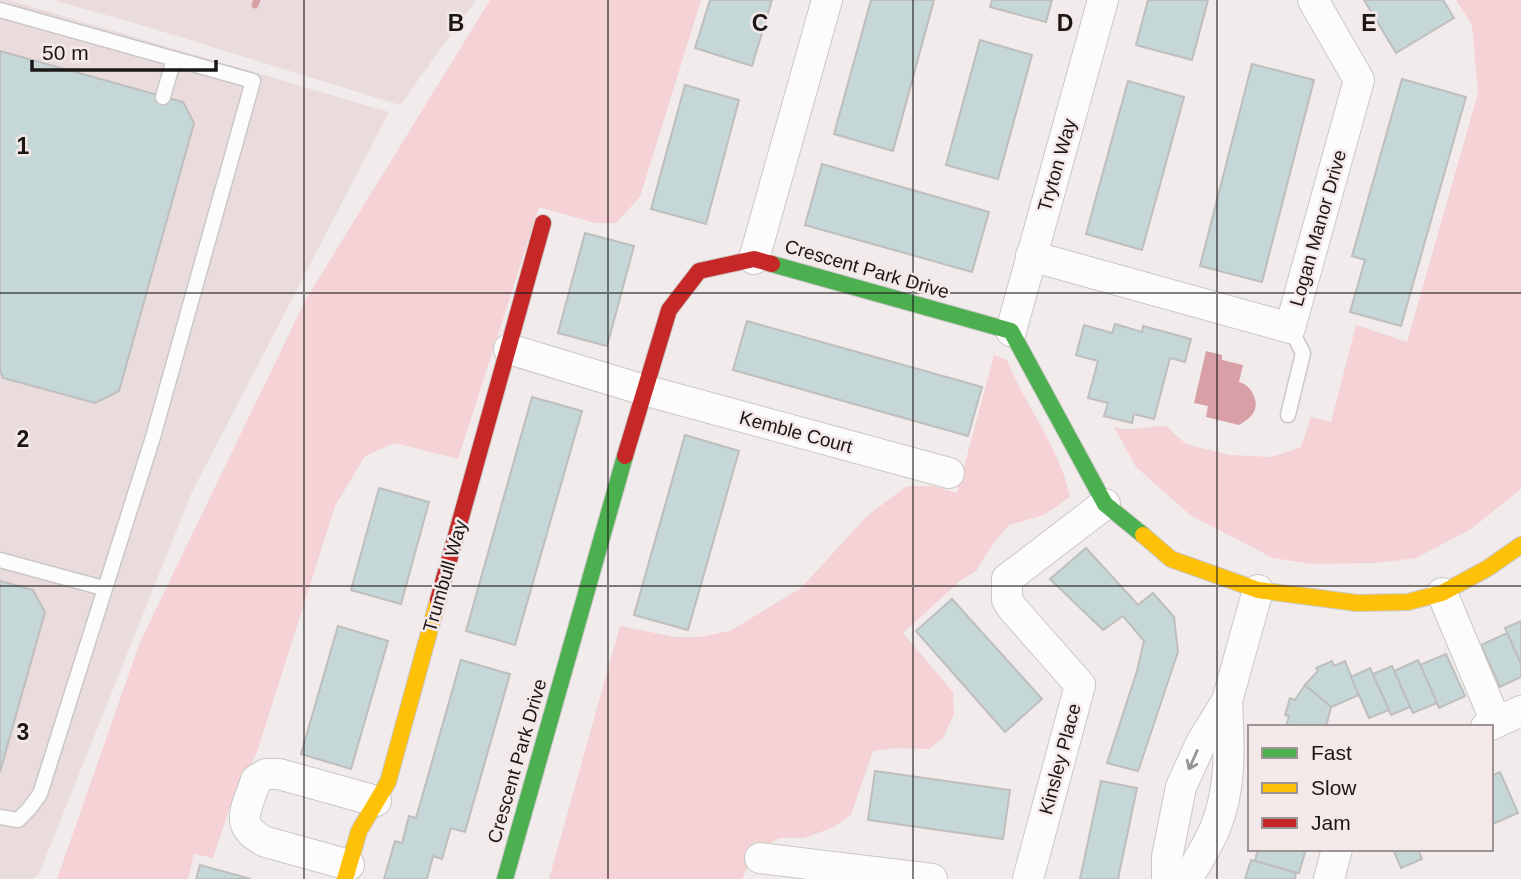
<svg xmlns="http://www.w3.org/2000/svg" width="1521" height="879" font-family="Arial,sans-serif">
<rect width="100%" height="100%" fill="#f1ebeb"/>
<g fill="#eadcdd">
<polygon points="0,0 9,0 389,112 192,492 39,874 31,879 0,879"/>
<polygon points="52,0 476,0 400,105 141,25"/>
</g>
<g fill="#f5d2d5">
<polygon points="490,0 701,0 640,197 616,223 595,223 539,207 458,459 395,443 365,456 335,506 257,752 230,807 213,858 194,854 188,879 57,879 140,642 306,299"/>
<path d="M1456,0H1521V489L1471,529L1416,558L1377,563L1312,564L1273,558L1190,515L1136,467L1114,427C1131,432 1148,426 1166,426L1186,444L1230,455L1272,457L1301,447L1311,417L1331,422L1356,325L1407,342L1478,93L1472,25Z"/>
<path d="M994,355L1007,360C1025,405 1061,450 1070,497L1044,515L1009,525L993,544L976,571L961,580L903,633L953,692L954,714L943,738L929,749L896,748L873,751L851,815L834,827L804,838H779L755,853L742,879H549L620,626L675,637H699L730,631L801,588L868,515L907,486H934L957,493Z"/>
</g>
<path fill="#d8a0a6" d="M1206,351L1222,355V360L1243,365L1239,382C1245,384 1248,386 1252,392C1261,408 1253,417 1239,425L1206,417L1208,406L1194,403Z"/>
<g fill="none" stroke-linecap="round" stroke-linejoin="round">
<polyline stroke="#d8a0a6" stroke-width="7" points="255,5 257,0"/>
</g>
<g fill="#c6d7d7" stroke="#bfbebe" stroke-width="2">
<polygon points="710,0 772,0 752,66 695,48"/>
<polygon points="871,0 934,0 893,151 834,134"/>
<polygon points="992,0 1052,0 1046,22 990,7"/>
<polygon points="1148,0 1208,0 1192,60 1136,45"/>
<polygon points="1364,0 1443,0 1454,18 1396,53"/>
<polygon points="980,40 1032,55 998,179 946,165"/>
<polygon points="0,51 183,102 194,123 119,391 95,403 3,378 0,371"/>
<polygon points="1252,64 1314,80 1262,282 1200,266"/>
<polygon points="1402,79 1466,97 1401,326 1350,312 1365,260 1352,256"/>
<polygon points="1128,81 1184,97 1142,250 1086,234"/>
<polygon points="685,85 739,100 706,224 651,209"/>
<polygon points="822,164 989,212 972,272 805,225"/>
<polygon points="585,233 634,246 607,346 558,333"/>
<polygon points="747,321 982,387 968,436 733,370"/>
<polygon points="1115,324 1142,332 1143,326 1191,339 1185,362 1170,358 1154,419 1134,414 1132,423 1104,416 1108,403 1088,398 1098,361 1076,355 1084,325 1112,333"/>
<polygon points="532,397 582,411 515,645 466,631"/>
<polygon points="685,435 739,451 688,630 634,615"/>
<polygon points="379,488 429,502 401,604 351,590"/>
<polygon points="1086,548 1138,605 1153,593 1174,617 1178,652 1138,771 1107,763 1137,671 1144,641 1123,616 1103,630 1050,579"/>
<polygon points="0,581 33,590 45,612 0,772"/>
<polygon points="952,599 1042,699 1005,732 916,631"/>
<polygon points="1521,621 1521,664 1505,628"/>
<polygon points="338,626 388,641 351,769 301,754"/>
<polygon points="1507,633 1521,664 1521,677 1500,687 1481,645"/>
<polygon points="1446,654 1465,696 1439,708 1420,665"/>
<polygon points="461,660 510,674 465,832 451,828 442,859 433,856 427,879 384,879 395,841 402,843 409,816 416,818"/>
<polygon points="1418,660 1437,703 1413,713 1394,671"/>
<polygon points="1332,661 1334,666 1345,661 1359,695 1331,707 1305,685 1318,671 1316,668"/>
<polygon points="1392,666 1410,707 1391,715 1373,674"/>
<polygon points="1370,668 1389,710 1369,718 1351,677"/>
<polygon points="1305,685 1331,707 1326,727 1286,727 1289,716 1285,715 1290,698 1295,700"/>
<polygon points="875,771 1010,790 1003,839 868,820"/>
<polygon points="1500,772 1518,813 1493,824 1491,819 1491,776"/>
<polygon points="1101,781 1137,788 1118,879 1080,879"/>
<polygon points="1258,849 1306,849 1299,873 1255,861"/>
<polygon points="1393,849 1418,849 1422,859 1401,868"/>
<polygon points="1251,860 1296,873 1295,879 1245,879"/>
<polygon points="200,865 251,879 196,879"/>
</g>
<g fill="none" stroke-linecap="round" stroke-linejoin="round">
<g stroke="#cbc7c7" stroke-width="17">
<g id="lane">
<polyline points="0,10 253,81 153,437 40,794 29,809 18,820 0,817"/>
<polyline points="163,97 174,59"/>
<polyline points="1288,415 1303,353 1290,328"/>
<polyline points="0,560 103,588"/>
</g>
</g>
<g stroke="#cbc7c7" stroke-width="32">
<g id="street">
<polyline points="1031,256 1290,328 1359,80 1313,0"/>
<polyline points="754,259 827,0"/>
<polyline points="1011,331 1103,0"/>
<polyline points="509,349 644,390 949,473"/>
<polyline points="1442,593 1496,722"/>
<polyline points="1486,727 1521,711"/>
<polyline points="760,858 932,879"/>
<path d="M349,865L266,842C232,826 247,809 256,780L266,774H279L376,801"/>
<polyline points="1028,879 1080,685 1013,609 1007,600 1007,579 1105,504"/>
<polyline points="1167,879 1167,857 1181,787 1201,743 1227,701 1258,590"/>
<path d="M1187,879C1197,862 1209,844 1216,826C1232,786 1229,742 1227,701"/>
<polyline points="1329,879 1337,849"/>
</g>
</g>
<g stroke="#cbc7c7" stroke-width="18">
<g id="fast">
<polyline points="772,264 1011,331 1105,504 1143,535"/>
<polyline points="505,879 625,456"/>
</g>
</g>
<g stroke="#cbc7c7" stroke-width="18">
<g id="slow">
<polyline points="1143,535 1171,559 1258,590 1357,603 1408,602 1442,593 1488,568 1521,545"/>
<polyline points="345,879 359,831 388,782 438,600"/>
</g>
</g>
<g stroke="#cbc7c7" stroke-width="18">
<g id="jam">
<polyline points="625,456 669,310 699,271 754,259 772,264"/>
<polyline points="438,600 543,223"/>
</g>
</g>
<use href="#lane" stroke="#fdfcfc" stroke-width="14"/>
<use href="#street" stroke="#fdfcfc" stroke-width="30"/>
<use href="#fast" stroke="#4caf50" stroke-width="16"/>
<use href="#slow" stroke="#ffc107" stroke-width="16"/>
<use href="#jam" stroke="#c62828" stroke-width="16"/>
</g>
<defs><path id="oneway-shaft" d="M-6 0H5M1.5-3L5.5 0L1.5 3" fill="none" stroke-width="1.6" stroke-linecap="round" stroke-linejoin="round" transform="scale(1.75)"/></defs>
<use stroke="#979595" href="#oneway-shaft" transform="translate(1193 760) rotate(114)"/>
<path fill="none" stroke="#1b1717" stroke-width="2" stroke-opacity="0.55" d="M304,0V879M608,0V879M913,0V879M1217,0V879M0,293H1521M0,586H1521"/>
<g text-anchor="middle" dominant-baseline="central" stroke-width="5" stroke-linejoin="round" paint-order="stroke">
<g font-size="19" fill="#1b1717" stroke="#f4e8e9">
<text transform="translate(1057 165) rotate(-74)">Tryton Way</text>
<text transform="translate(1318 228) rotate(-74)">Logan Manor Drive</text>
<text transform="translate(867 269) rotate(16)">Crescent Park Drive</text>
<text transform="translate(796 432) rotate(15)">Kemble Court</text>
<text transform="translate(445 576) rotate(-74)">Trumbull Way</text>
<text transform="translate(1060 759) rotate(-75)">Kinsley Place</text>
<text transform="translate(517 761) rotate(-74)">Crescent Park Drive</text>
</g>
</g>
<g font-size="23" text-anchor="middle" font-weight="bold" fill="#1b1717" stroke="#f4e8e9" stroke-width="5" stroke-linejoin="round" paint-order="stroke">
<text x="456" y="31">B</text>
<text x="760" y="31">C</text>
<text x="1065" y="31">D</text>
<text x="1369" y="31">E</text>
<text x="23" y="154">1</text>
<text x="23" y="447">2</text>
<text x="23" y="740">3</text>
</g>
<rect x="1248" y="725" width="245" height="126" fill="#f4e8e9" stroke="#9d9495" stroke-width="2"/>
<rect x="1262" y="748" width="35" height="10" fill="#4caf50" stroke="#9d9495" stroke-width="2"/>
<text x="1311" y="760" font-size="21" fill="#1b1717">Fast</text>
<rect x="1262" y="783" width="35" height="10" fill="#ffc107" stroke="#9d9495" stroke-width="2"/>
<text x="1311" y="795" font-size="21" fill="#1b1717">Slow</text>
<rect x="1262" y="818" width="35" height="10" fill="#c62828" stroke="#9d9495" stroke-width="2"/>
<text x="1311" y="830" font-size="21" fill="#1b1717">Jam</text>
<path d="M32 60v10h184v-10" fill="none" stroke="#1b1717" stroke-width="3.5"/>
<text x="42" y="60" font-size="21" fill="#1b1717" stroke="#f4e8e9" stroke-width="5" paint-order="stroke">50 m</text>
</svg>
